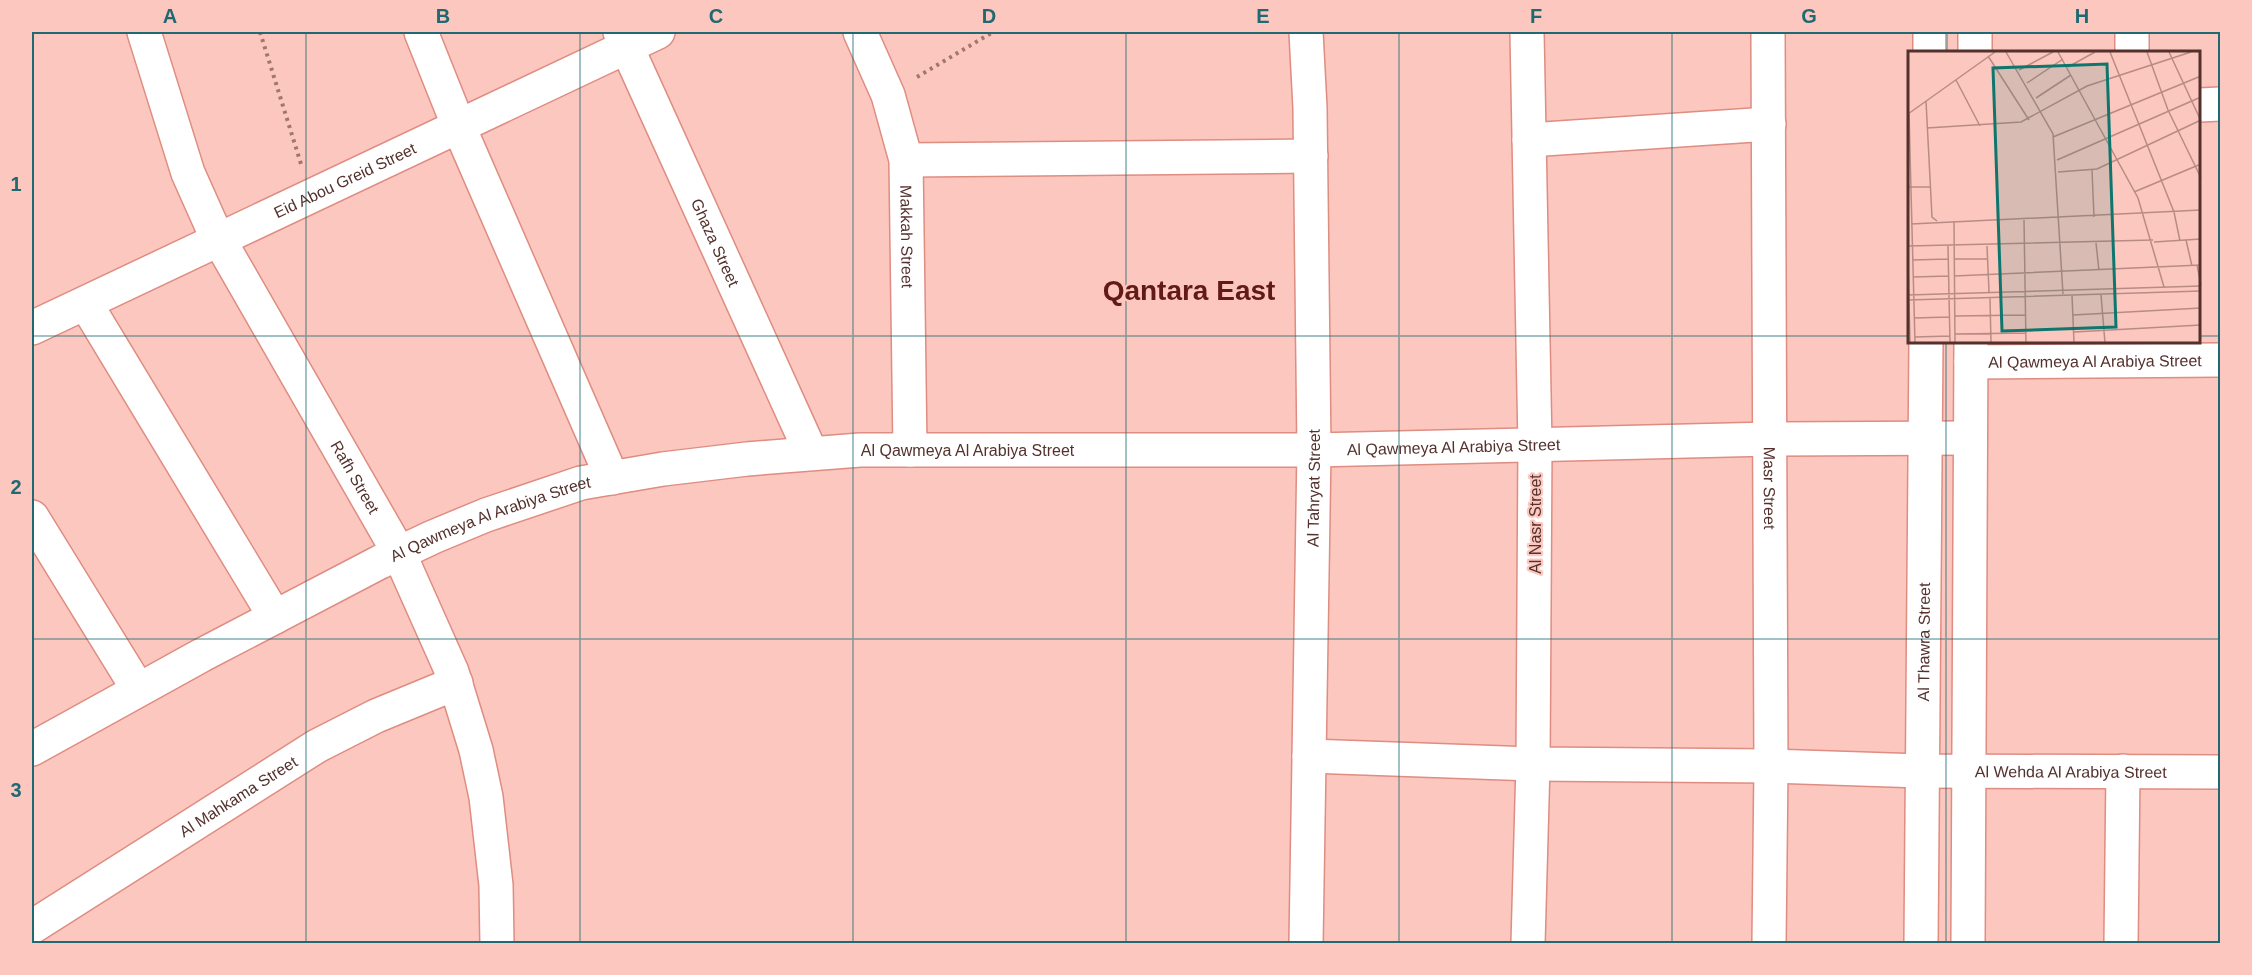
<svg xmlns="http://www.w3.org/2000/svg" width="2252" height="975" font-family="Helvetica,sans-serif">
<rect width="100%" height="100%" fill="#fcc7bf"/>
<g fill="none" stroke-linecap="round" stroke-linejoin="round">
<g stroke="#df8c81" stroke-width="36">
<g id="street">
<path id="s1" d="M144,32L188,173L213,229L399,553L452,672L476,750L486,797L496,885L497,944"/>
<polyline points="421,32 459,127 612,478"/>
<path id="s2" d="M620,32L811,453"/>
<path id="s3" d="M860,32L888,95L906,160L910,450"/>
<polyline points="1527,32 1535,445 1533,764 1528,944"/>
<path id="s4" d="M1768,32L1771,766L1769,944"/>
<polyline points="1930,52 1930,32"/>
<polyline points="1975,52 1975,32"/>
<polyline points="2132,52 2132,32"/>
<polyline points="2200,105 2220,104"/>
<polyline points="1529,140 1769,124"/>
<polyline points="906,160 1311,156"/>
<polyline points="86,304 275,617"/>
<path id="s5" d="M32,328L658,32"/>
<path id="s6" d="M1971,362L2220,360"/>
<polyline points="32,517 138,689"/>
<path id="s7" d="M32,749L202,655L380,562L433,537L486,515L581,483L663,469L747,459L860,450H1314L1770,439L1970,438"/>
<path id="s8" d="M1309,756L1533,764L1771,766L1921,771L2220,772"/>
<path id="s9" d="M32,927L317,746L376,716L456,683"/>
<path id="s10" d="M1306,944L1314,450L1310,108L1306,32"/>
<path id="s11" d="M1921,944L1926,342"/>
<polyline points="1968,944 1971,342"/>
<polyline points="2121,944 2123,771"/>
</g>
</g>
<g stroke="#a27670" stroke-width="4" stroke-dasharray="3 4.5" stroke-linecap="butt">
<polyline points="260,32 301,164"/>
<polyline points="917,77 993,32"/>
</g>
<use href="#street" stroke="#fff" stroke-width="33"/>
</g>
<path fill="none" stroke="#1f6973" stroke-width="1.5" stroke-opacity="0.55" d="M306,32V944M580,32V944M853,32V944M1126,32V944M1399,32V944M1672,32V944M1946,32V52M32,336H1910M2200,336H2220M1946,342V944M32,639H2220"/>
<g text-anchor="middle" dominant-baseline="central" stroke-width="4.5" stroke-linejoin="round" paint-order="stroke">
<g font-size="16" fill="#54312d" stroke="#fcc7bf">
<text stroke="none"><textPath href="#s5" startOffset="346">Eid Abou Greid Street</textPath></text>
<text stroke="none"><textPath href="#s3" startOffset="213">Makkah Street</textPath></text>
<text stroke="none"><textPath href="#s2" startOffset="231">Ghaza Street</textPath></text>
<text stroke="none"><textPath href="#s6" startOffset="124">Al Qawmeya Al Arabiya Street</textPath></text>
<text stroke="none"><textPath href="#s7" startOffset="1486">Al Qawmeya Al Arabiya Street</textPath></text>
<text stroke="none"><textPath href="#s7" startOffset="1000">Al Qawmeya Al Arabiya Street</textPath></text>
<text stroke="none"><textPath href="#s1" startOffset="495">Rafh Street</textPath></text>
<text stroke="none"><textPath href="#s10" startOffset="456">Al Tahryat Street</textPath></text>
<text stroke="none"><textPath href="#s4" startOffset="456">Masr Street</textPath></text>
<text stroke="none"><textPath href="#s7" startOffset="514">Al Qawmeya Al Arabiya Street</textPath></text>
<text transform="translate(1535 524) rotate(-90)">Al Nasr Street</text>
<text stroke="none"><textPath href="#s11" startOffset="302">Al Thawra Street</textPath></text>
<text stroke="none"><textPath href="#s8" startOffset="762">Al Wehda Al Arabiya Street</textPath></text>
<text stroke="none"><textPath href="#s9" startOffset="244">Al Mahkama Street</textPath></text>
</g>
<g font-size="28" font-weight="bold" fill="#611a15" stroke="#fcc7bf">
<text x="1189" y="290">Qantara East</text>
</g>
</g>
<g transform="translate(1908 51)">
<rect width="292" height="292" fill="#fcc7bf"/>
<path fill="none" stroke="#b98b85" stroke-width="1.5" d="M98,1L145,83L155,243M150,1L230,147L256,236M202,1L266,161L272,190M239,1L260,59L293,127M261,1L293,70M80,5L121,69M160,16L187,1M111,19L145,1M48,29L72,75M119,32L155,8M128,47L163,24M18,50L24,166L29,170M0,63L87,1M1,63L7,292M19,77L113,71L179,35L283,1M145,86L293,25M149,109L293,46M184,119L186,166M150,121L189,118L293,69M0,136H23M226,141L293,113M116,169L118,292M46,170L47,292M3,173L293,159M278,189L284,215M246,191L293,188M188,192L191,220M0,195L245,189M40,195L42,292M79,195L81,241M46,208H80M5,209L40,208M0,211L2,292M289,214L293,234M46,225L293,214M5,226L40,225M0,244L293,235M164,244L166,292M193,244L197,292M82,247L83,292M0,249L293,240M165,264L293,257M47,265L117,264M6,267L41,266M166,281L293,274M47,283L118,282M7,286L42,285"/>
<path fill="#0f766e" fill-opacity="0.15" stroke="#0f766e" stroke-width="3" d="M199,13L208,276L94,280L85,17Z"/>
<rect width="292" height="292" fill="none" stroke="#54312d" stroke-width="3"/>
</g>
<rect width="2252" height="975" fill="none" stroke="#fcc7bf" stroke-width="66"/>
<rect x="33" y="33" width="2186" height="909" fill="none" stroke="#1f6973" stroke-width="2"/>
<g font-size="20" text-anchor="middle" font-weight="bold" fill="#1f6973">
<text x="170" y="23">A</text>
<text x="443" y="23">B</text>
<text x="716" y="23">C</text>
<text x="989" y="23">D</text>
<text x="1263" y="23">E</text>
<text x="1536" y="23">F</text>
<text x="1809" y="23">G</text>
<text x="2082" y="23">H</text>
<text x="16" y="191">1</text>
<text x="16" y="494">2</text>
<text x="16" y="797">3</text>
</g>
</svg>
